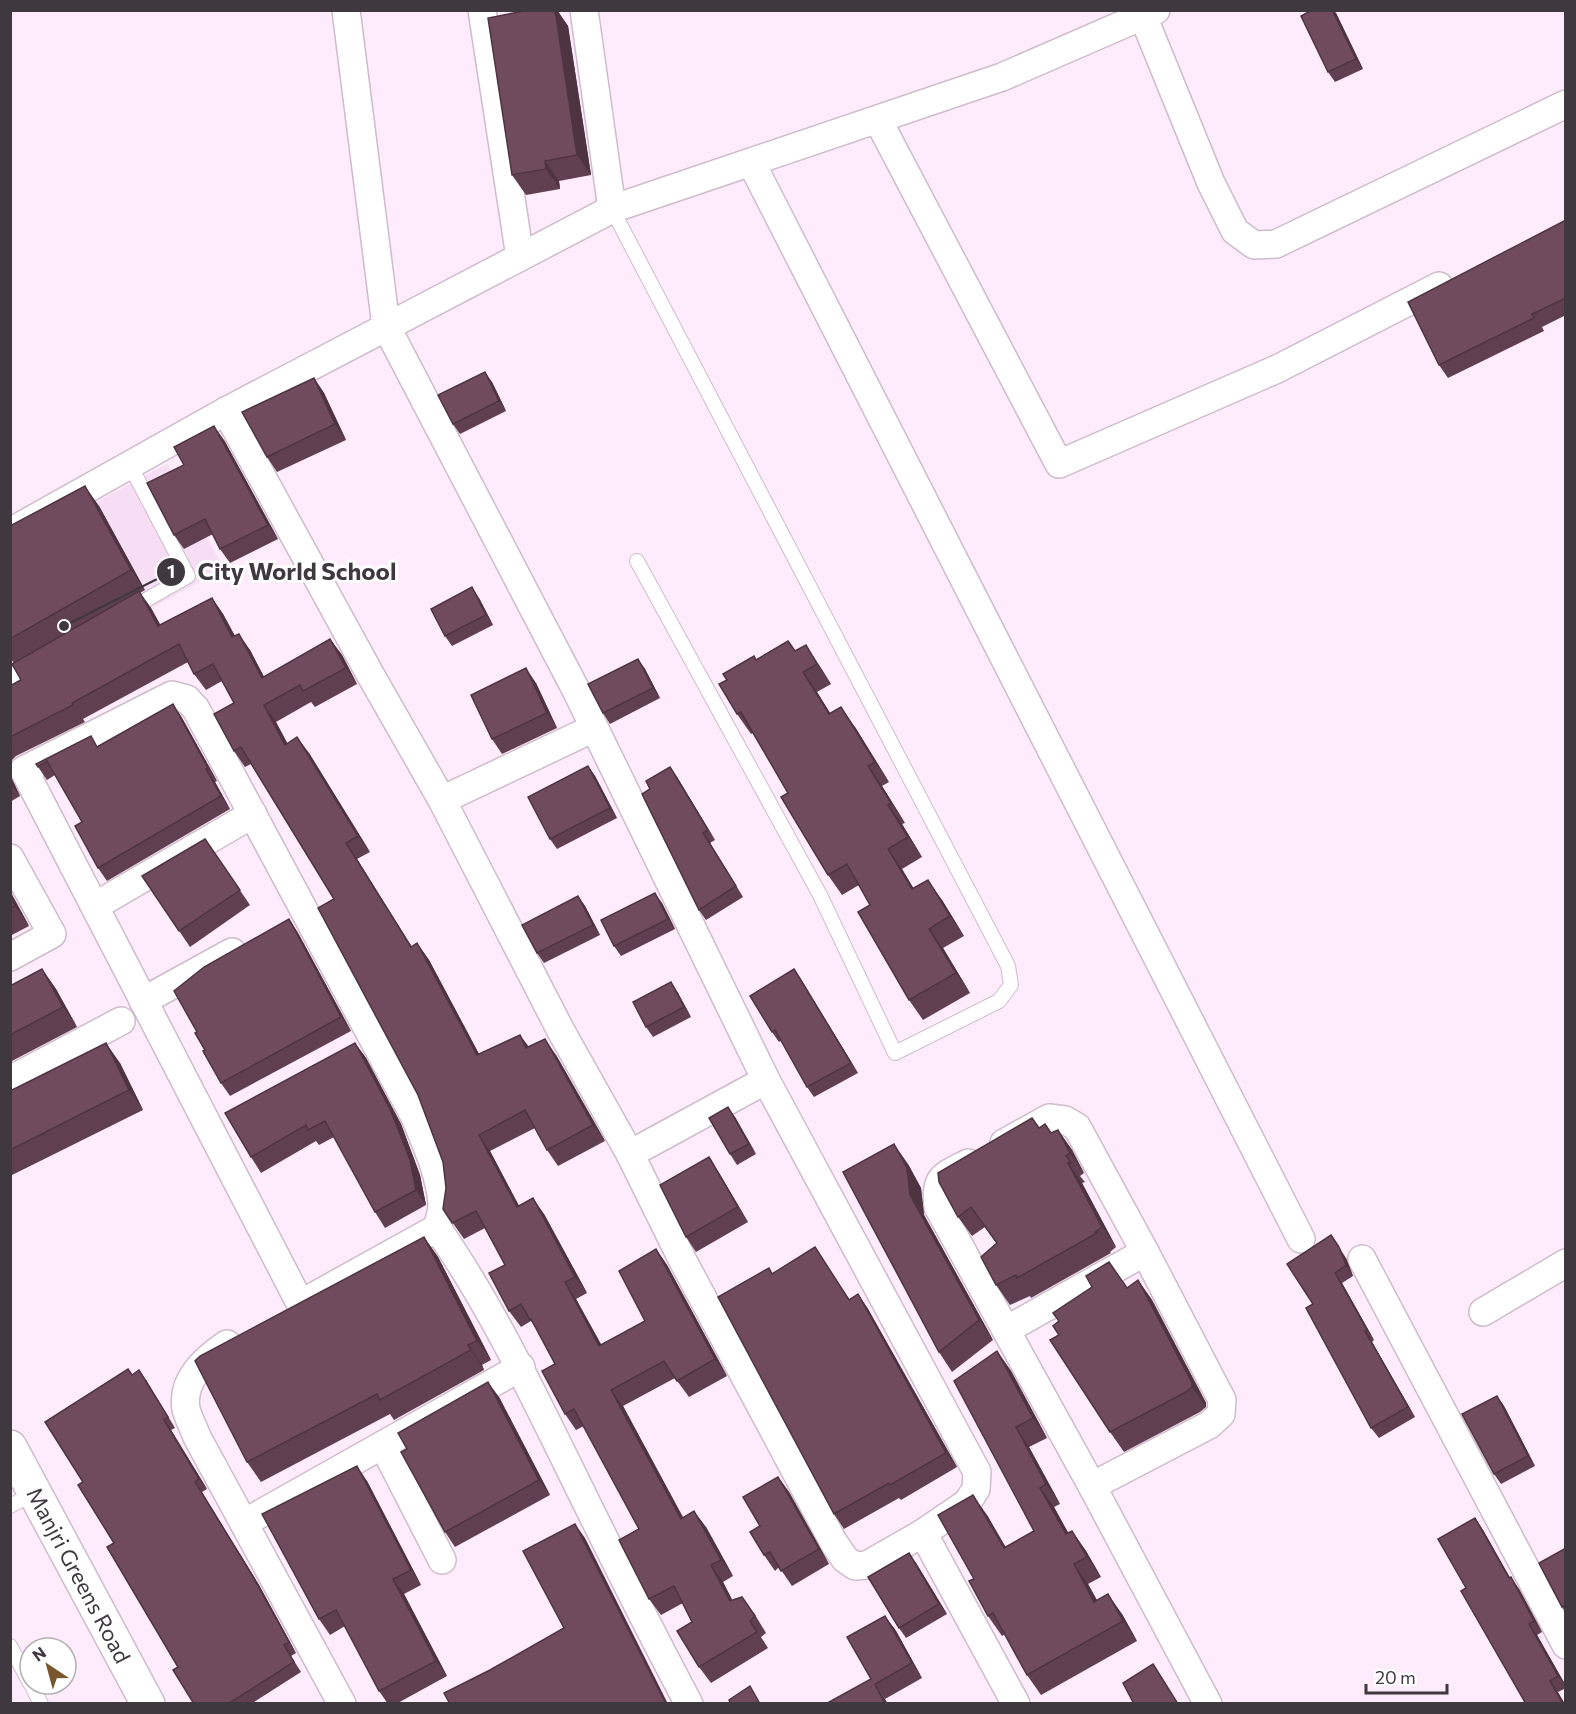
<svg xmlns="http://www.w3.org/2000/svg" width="1576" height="1714" font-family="Commissioner,sans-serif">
<rect width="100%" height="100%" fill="#feebfb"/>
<polygon fill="#f7def4" points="167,464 224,569 11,683 11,548"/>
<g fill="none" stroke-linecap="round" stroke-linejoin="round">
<g stroke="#cebccc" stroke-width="16">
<g id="service">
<polyline points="612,209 1008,966 1011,985 999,1001 895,1053 820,895 637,561"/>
<polyline points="130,609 188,576 130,465"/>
<polyline points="10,677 32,664"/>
<polyline points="10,1506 35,1493"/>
<polyline points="10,1646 30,1683"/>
<polyline points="31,1684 41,1704"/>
</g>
</g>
<g stroke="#cebccc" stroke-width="30">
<g id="minor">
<polyline points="346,10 386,326 576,690 766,1080 977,1472 976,1489 967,1503 923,1533 1016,1704"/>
<polyline points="482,10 520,257"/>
<polyline points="584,10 612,209"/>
<polyline points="1143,16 1211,183 1235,231 1254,245 1276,244 1566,104"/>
<polyline points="878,120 1059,464 1277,369 1439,286"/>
<polyline points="751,162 1301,1239"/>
<polyline points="226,411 370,674 442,800 561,1031 630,1154 683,1261 834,1543 845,1559 855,1566 867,1565 923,1533"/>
<polyline points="10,532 226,411 612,209 1002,77 1156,10"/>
<polyline points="442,800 594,728"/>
<polyline points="10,858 52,934 10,957"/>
<polyline points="95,906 253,814"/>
<polyline points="143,1001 232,952"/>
<polyline points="10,1080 121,1021"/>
<polyline points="1004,1143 1049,1118 1065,1120 1077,1127 1145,1252 1006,1330"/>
<polyline points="630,1154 766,1080"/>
<path d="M968,1163C944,1176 934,1176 938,1207L1092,1486L1208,1704"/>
<polyline points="1362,1259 1566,1645"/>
<path d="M311,1298L437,1228C488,1301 526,1380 565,1459C605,1541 646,1623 689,1704"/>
<path d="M300,1303L24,770L172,695L187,699L196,709L415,1117C426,1144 440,1174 442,1204C442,1212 439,1221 437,1228"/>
<polyline points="1483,1312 1566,1263"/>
<path d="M227,1344C205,1359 181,1380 186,1409C188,1418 194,1428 197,1437L342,1704"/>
<polyline points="383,1445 442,1560"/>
<polyline points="1092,1486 1209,1425 1221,1414 1222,1400 1145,1252"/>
<polyline points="244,1523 521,1367"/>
</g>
</g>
<g stroke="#cebccc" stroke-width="36">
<polyline id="tertiary" points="10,1447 148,1704"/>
</g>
<use href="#service" stroke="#fff" stroke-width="14"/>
<use href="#minor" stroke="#fff" stroke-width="27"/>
<use href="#tertiary" stroke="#fff" stroke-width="33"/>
</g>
<g fill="#604050">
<polygon points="529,10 557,10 568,26 591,175 559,181 560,189 526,195 512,175"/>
<polygon points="1336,13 1363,69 1335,82 1328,72"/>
<polygon points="1566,220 1566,315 1542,327 1544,331 1448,378 1439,365"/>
<polygon points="314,378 324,393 346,440 277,472 267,457"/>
<polygon points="492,382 506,411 460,434 453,424"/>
<polygon points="224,440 278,539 230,563 220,549 213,534 184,549 174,535 184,465"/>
<polygon points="99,506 145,590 140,593 151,608 160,625 212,598 223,614 235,636 250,650 264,677 330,639 342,655 357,684 315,707 311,702 276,722 287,744 309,753 370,852 357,859 411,947 417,943 429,960 479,1054 529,1047 556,1055 605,1141 558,1166 547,1150 535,1128 490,1151 519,1206 544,1214 587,1293 576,1299 601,1345 645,1321 656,1249 667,1265 727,1376 689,1397 675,1378 623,1406 683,1517 706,1527 733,1576 723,1582 732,1600 754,1613 766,1633 761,1637 768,1648 711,1683 699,1667 692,1622 683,1603 661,1615 649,1599 639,1529 584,1426 576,1430 565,1414 555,1364 538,1331 531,1321 521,1327 509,1311 505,1265 485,1228 464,1239 443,1209 446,1188 443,1162 418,1095 334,899 251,764 245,767 234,751 234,703 222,681 206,690 194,674 188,662 83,719 85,722 16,756 10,762 10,686 21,680 14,663 10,658 10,526"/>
<polygon points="479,598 493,625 452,646 445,636"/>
<polygon points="796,651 819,665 831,684 817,692 830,713 855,727 889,782 882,786 905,823 902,824 922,857 902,869 913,888 942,900 964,936 943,948 970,993 923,1020 909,1000 870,905 859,885 842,895 828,875 788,793 753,733 751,734 737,714 727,680 757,660"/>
<polygon points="638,659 645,669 660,698 610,724 603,713"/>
<polygon points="536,683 557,728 502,754 492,739"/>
<polygon points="173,704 182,718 217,781 215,782 230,809 107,881 98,868 82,822 55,775 47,780 36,764 98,746"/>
<polygon points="588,766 595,776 617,818 557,849 550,839"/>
<polygon points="670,767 677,777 715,840 710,843 743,897 706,920 699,910"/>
<polygon points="10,775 20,796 10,802"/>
<polygon points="205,839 250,905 190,947 142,876"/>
<polygon points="10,891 29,926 10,936"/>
<polygon points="578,896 585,906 600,935 544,963 537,953"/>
<polygon points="662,903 675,929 621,956 614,946"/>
<polygon points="289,919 298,933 351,1031 230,1096 221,1083 197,1032"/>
<polygon points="42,969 56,989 77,1027 10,1062 10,986"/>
<polygon points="794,969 858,1073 814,1097 807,1087 782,1040 779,1042 772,1032"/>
<polygon points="671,982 678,993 691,1017 653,1037 646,1027"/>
<polygon points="355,1043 366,1058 401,1124 420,1175 426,1205 385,1228 375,1212 334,1137 319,1145 316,1141 261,1173 251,1157"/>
<polygon points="120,1063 143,1110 10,1176 10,1091"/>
<polygon points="735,1117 756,1154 737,1165 730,1154"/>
<polygon points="1045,1124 1051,1133 1058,1130 1072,1150 1084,1173 1080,1176 1085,1182 1082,1183 1116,1247 1110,1252 1111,1253 1031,1298 1030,1296 1010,1305 996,1285 997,1244 985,1227 972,1236 958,1217 1039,1128"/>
<polygon points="908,1164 921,1188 924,1215 993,1340 952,1372 939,1352"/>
<polygon points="719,1173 748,1222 696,1252 686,1237"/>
<polygon points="424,1237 438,1257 491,1360 482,1365 484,1370 394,1420 390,1414 261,1482 247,1462"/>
<polygon points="815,1247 849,1299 858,1294 868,1309 957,1467 901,1500 899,1498 844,1529 834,1514 772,1274"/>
<polygon points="1346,1258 1353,1276 1342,1283 1374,1340 1372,1342 1415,1417 1379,1438 1371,1428 1313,1304 1287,1264"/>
<polygon points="1138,1280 1152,1300 1206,1403 1206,1407 1200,1412 1124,1452 1110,1432 1059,1335"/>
<polygon points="997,1351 1011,1371 1047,1438 1029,1447 1060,1504 1054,1507 1068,1533 1072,1531 1086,1551 1101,1577 1088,1584 1097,1600 1122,1614 1137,1641 1041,1695 1027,1675 1005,1634 1002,1636 988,1616 974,1579 987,1515 1005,1547 1034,1531"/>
<polygon points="132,1374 146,1380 175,1428 171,1430 207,1489 202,1492 259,1585 296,1653 291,1656 301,1672 251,1704 194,1704 178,1667 83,1482"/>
<polygon points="1497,1396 1504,1406 1535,1466 1501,1484 1494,1474"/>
<polygon points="499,1397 550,1495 455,1547 445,1532"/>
<polygon points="778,1477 789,1492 829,1564 792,1586 779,1567 775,1571 764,1555 760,1526"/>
<polygon points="367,1481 421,1585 404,1594 447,1676 396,1704 388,1704 379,1691 345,1626 330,1635 319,1619"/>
<polygon points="1475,1518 1483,1530 1510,1578 1519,1589 1542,1632 1537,1635 1566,1686 1566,1688 1558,1692 1466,1588"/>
<polygon points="1566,1548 1566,1612 1562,1607"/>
<polygon points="916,1563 947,1614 906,1638 899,1628"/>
<polygon points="885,1616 896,1631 922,1678 885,1699 871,1679"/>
</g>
<g fill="#4e3441">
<polygon points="555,10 557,10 568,26 591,175 577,155"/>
<polygon points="1332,10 1334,10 1336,13 1363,69 1356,59"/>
<polygon points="545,161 559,181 560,189 546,169"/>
<polygon points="485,372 492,382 506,411 499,401"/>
<polygon points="314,378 324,393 346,440 335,424"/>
<polygon points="214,426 224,440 278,539 268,525"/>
<polygon points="85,486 99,506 145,590 131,570"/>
<polygon points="472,587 479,598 493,625 486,615"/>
<polygon points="139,591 151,608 170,642 158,626"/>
<polygon points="212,598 223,614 244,653 232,637"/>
<polygon points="239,634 250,650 273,694 262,678"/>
<polygon points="330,639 342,655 357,684 346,668"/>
<polygon points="806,645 819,665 831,684 817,664"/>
<polygon points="638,659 645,669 660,698 653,688"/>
<polygon points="526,668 536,683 557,728 547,713"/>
<polygon points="803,672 817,692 843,734 829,714"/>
<polygon points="173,704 182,718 217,781 208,768"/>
<polygon points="264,705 276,722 297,761 285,745"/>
<polygon points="841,707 855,727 889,782 875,762"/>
<polygon points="297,737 309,753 370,852 358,836"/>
<polygon points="588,766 595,776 617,818 610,808"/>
<polygon points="868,766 882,786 905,823 891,803"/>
<polygon points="670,767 677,777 715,840 708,830"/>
<polygon points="206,769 215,782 230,809 221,796"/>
<polygon points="10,775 20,796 10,783"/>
<polygon points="888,805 902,824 922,857 908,837"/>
<polygon points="703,833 710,843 743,897 736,886"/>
<polygon points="346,843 357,859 422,963 411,947"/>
<polygon points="888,849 902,869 926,909 912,889"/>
<polygon points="928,880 942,900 964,936 950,916"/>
<polygon points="10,891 29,926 15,906 10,897"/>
<polygon points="655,893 662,903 675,929 668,919"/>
<polygon points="578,896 585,906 600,935 593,925"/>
<polygon points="289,919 298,933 351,1031 341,1017"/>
<polygon points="929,929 943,948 970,993 956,973"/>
<polygon points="417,943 429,960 488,1071 477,1055"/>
<polygon points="42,969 56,989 77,1027 63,1007"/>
<polygon points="794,969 801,979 858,1073 851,1063"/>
<polygon points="671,982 678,993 691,1017 684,1007"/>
<polygon points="520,1035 532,1051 526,1048"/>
<polygon points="545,1039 556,1055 605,1141 593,1125"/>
<polygon points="106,1043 120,1063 143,1110 129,1090"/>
<polygon points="355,1043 366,1058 401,1124 420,1175 426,1205 416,1190"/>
<polygon points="728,1107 735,1117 756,1154 749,1144"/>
<polygon points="1058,1130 1072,1150 1084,1173 1070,1153"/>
<polygon points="479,1135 490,1151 528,1223 517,1207"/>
<polygon points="894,1144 908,1164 921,1188 924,1215 993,1340 979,1320 910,1195"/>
<polygon points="709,1157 719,1173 748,1222 738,1207"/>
<polygon points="1068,1163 1082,1183 1116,1247 1102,1227"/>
<polygon points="533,1198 544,1214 587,1293 575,1277"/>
<polygon points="1331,1235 1346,1258 1353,1276 1346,1265"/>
<polygon points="424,1237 438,1257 491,1360 477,1341"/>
<polygon points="656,1249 667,1265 727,1376 715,1359"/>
<polygon points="1335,1273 1342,1283 1374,1340 1367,1330"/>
<polygon points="1138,1280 1152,1300 1206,1403 1206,1407 1192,1387"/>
<polygon points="565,1282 576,1299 611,1362 599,1346"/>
<polygon points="858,1294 868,1309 957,1467 946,1453"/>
<polygon points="1365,1331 1372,1342 1415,1417 1408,1407"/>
<polygon points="468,1345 482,1365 484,1370 471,1350"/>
<polygon points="997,1351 1011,1371 1047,1438 1033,1418"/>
<polygon points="139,1370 146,1380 175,1428 168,1417"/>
<polygon points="488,1382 499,1397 550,1495 539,1480"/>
<polygon points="611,1390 623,1406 692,1535 681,1519"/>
<polygon points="1497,1396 1504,1406 1535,1466 1528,1456"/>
<polygon points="164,1420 171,1430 207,1489 199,1479"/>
<polygon points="1016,1427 1029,1447 1060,1504 1046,1484"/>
<polygon points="357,1466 367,1481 421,1585 411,1570"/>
<polygon points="778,1477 789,1492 829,1564 819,1549"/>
<polygon points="195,1482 259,1585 296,1653 289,1642"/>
<polygon points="1040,1488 1054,1507 1080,1554 1066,1534"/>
<polygon points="973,1495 987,1515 1018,1568 1004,1548"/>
<polygon points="694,1511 706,1527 733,1576 721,1560"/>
<polygon points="1475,1518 1483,1530 1517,1590 1509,1578"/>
<polygon points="575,1524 585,1538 668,1704 666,1704"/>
<polygon points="1072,1531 1086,1551 1101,1577 1087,1557"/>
<polygon points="909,1553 916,1563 947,1614 939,1604"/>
<polygon points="1074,1564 1088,1584 1108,1622 1094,1602"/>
<polygon points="711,1565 723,1582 741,1617 730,1601"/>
<polygon points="1511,1577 1519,1589 1542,1632 1534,1621"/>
<polygon points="393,1579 404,1594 447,1676 436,1661"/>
<polygon points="1108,1594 1122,1614 1137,1641 1123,1621"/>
<polygon points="885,1616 896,1631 922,1678 912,1663"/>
<polygon points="1529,1624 1537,1635 1566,1686 1558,1676"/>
<polygon points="1550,1681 1558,1692 1565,1704 1563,1704"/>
<polygon points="875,1684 885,1699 888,1704 885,1704"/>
</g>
<g fill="#704b5d" stroke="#4e3441" stroke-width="1.5">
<polygon points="529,10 555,10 577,155 545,161 546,169 512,175 488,18"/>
<polygon points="1312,10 1332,10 1356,59 1328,72 1301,16"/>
<polygon points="1566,220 1566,298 1532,314 1534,318 1439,365 1408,302"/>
<polygon points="485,372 499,401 453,424 438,395"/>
<polygon points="314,378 335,424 267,457 242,412"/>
<polygon points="214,426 268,525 220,549 205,519 174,535 147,483 184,465 174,447"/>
<polygon points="85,486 131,570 10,639 10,526"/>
<polygon points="472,587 486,615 445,636 431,609"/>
<polygon points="139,591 158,626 212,598 232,637 239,634 262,678 330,639 346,668 303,691 300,685 264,705 285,745 297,737 358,836 346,843 411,947 417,943 477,1055 520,1035 526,1048 545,1039 593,1125 547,1150 525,1110 479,1135 517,1207 533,1198 575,1277 565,1282 599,1346 645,1321 619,1271 656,1249 715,1359 677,1381 664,1361 611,1390 681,1519 694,1511 721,1560 711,1565 730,1601 742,1597 755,1616 750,1621 757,1632 699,1667 677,1631 692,1622 674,1586 649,1599 619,1540 639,1529 574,1409 565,1414 542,1371 555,1364 531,1319 530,1320 521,1304 509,1311 489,1273 505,1265 476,1211 452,1223 443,1209 446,1188 443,1162 418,1095 318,908 334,899 241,747 234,751 214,714 234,703 213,664 194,674 179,644 72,703 73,705 10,737 10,686 21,680 12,664"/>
<polygon points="788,641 795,651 806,645 817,664 803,672 829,714 841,707 875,762 868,766 891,803 888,805 908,837 888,849 912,889 928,880 950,916 929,929 956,973 909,1000 858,912 870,905 847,864 828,875 781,797 788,793 741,712 737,714 719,684 727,680 723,674 754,656 756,660"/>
<polygon points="638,659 653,688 603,713 588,684"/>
<polygon points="526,668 547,713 492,739 471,695"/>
<polygon points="173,704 208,768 206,769 221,796 98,868 75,826 82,822 47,761 38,767 36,764 91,736 97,747"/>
<polygon points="588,766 610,808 550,839 528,797"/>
<polygon points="670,767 708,830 703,833 736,886 699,910 642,794 650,789 646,781"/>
<polygon points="205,839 240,890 179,931 142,876"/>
<polygon points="655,893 668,919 614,946 601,920"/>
<polygon points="578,896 593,925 537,953 522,925"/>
<polygon points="10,897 15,906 10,908"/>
<polygon points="289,919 341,1017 221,1083 203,1051 205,1050 195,1033 197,1032 174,991 204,967"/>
<polygon points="42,969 63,1007 10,1035 10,986"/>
<polygon points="794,969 851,1063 807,1087 775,1030 772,1032 750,996"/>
<polygon points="671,982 684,1007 646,1027 633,1002"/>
<polygon points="106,1043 129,1090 10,1150 10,1091"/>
<polygon points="355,1043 390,1109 398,1129 410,1160 416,1190 375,1212 325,1121 308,1130 306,1125 251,1157 225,1113"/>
<polygon points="728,1107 749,1144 730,1154 709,1118"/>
<polygon points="1032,1118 1039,1128 1045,1124 1051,1133 1058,1130 1070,1153 1066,1156 1071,1163 1068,1163 1102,1227 1095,1232 1097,1233 1017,1278 1016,1275 996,1285 981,1257 997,1243 971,1207 958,1217 939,1182 938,1173"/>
<polygon points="894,1144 907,1168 910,1195 979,1320 939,1352 843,1172"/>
<polygon points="709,1157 738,1207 686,1237 660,1185"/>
<polygon points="1331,1235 1339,1247 1346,1265 1335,1273 1367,1330 1365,1331 1408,1407 1371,1428 1306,1308 1313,1304 1287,1264"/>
<polygon points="424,1237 477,1341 468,1345 471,1350 380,1400 377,1394 247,1462 195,1361 200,1356"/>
<polygon points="815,1247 849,1300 858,1294 946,1453 890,1485 889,1483 834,1514 718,1297 769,1268 772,1274"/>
<polygon points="1109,1262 1127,1288 1138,1280 1192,1383 1192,1387 1186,1392 1110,1432 1050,1340 1059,1335 1053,1326 1059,1321 1053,1313 1092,1287 1086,1276"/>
<polygon points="997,1351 1033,1418 1016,1427 1046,1484 1040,1488 1066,1534 1072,1531 1087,1557 1074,1564 1094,1602 1108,1594 1123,1621 1027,1675 993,1613 988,1616 969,1581 974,1579 938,1515 973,1495 1004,1548 1034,1531 954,1381"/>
<polygon points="128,1369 132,1375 139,1370 168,1417 164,1420 199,1479 195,1482 252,1575 289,1642 284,1645 294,1662 228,1704 194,1704 173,1670 178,1667 107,1547 114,1543 78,1485 83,1482 45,1422"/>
<polygon points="488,1382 539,1480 445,1532 401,1452 407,1449 398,1433"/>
<polygon points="1497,1396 1528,1456 1494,1474 1462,1414"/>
<polygon points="357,1466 411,1570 393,1579 436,1661 379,1691 336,1610 319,1619 262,1514"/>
<polygon points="778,1477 819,1549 781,1571 770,1552 764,1555 750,1532 760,1526 743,1497"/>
<polygon points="1475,1518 1509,1578 1511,1577 1534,1621 1529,1624 1558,1676 1550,1681 1563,1704 1526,1704 1461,1591 1466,1588 1438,1539"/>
<polygon points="575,1524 666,1704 450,1704 444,1693 490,1670 564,1628 523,1551"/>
<polygon points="1566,1548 1566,1605 1562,1607 1539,1563"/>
<polygon points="909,1553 939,1604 899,1628 868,1577"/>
<polygon points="885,1616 912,1663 875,1684 885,1704 830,1704 829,1702 871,1679 847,1637"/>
<polygon points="1153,1664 1178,1704 1134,1704 1123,1683"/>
<polygon points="750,1686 760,1704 731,1704 729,1700"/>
</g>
<g text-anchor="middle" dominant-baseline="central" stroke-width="6" stroke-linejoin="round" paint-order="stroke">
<g font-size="22" fill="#3f383e" stroke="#fff">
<text transform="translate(79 1575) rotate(62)">Manjri Greens Road</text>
</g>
</g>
<path fill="none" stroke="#3f383e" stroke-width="2" d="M64 626L171 572"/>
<g fill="#3f383e" stroke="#fff" stroke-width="2">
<circle cx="64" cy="626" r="6"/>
<circle cx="171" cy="572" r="15"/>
</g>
<g font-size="18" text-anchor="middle" font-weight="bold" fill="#fff">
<text x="171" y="578">1</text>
</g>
<g font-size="24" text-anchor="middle" font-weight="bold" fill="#3f383e" stroke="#fff" stroke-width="6" stroke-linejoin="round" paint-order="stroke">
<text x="297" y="580">City World School</text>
</g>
<rect width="1576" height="1714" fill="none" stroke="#3f383e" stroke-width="24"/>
<g transform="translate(48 1666) rotate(324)"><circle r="28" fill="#ffffff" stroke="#b2afb2" stroke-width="1.5"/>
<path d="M0-4.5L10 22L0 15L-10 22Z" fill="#78562e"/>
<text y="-9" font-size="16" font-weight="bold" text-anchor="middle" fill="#3f383e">N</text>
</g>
<path d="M1366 1684v9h81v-9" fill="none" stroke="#3f383e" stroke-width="3"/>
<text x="1375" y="1684" font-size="18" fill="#3f383e" stroke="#ffffff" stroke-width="4.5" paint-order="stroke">20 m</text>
</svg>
